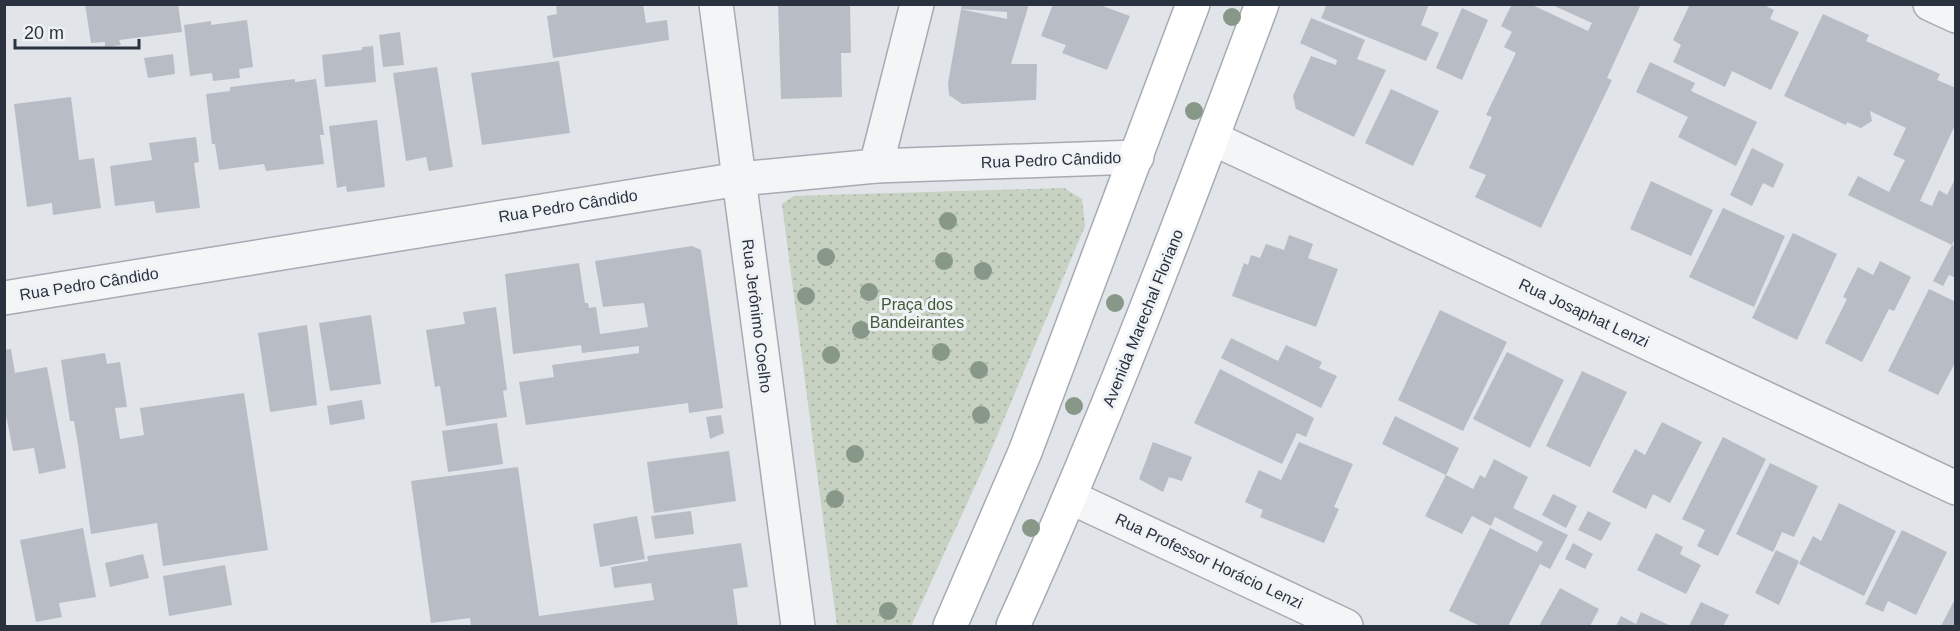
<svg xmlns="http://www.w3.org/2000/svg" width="1960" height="631" font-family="Helvetica,sans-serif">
<defs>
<pattern id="grass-dots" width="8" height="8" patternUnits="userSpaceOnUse" patternTransform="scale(1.5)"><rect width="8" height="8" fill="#c7d2c3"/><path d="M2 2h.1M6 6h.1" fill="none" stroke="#abb5a9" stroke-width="1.8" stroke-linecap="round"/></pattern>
</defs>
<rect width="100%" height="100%" fill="#e1e4e9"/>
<polygon fill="url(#grass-dots)" points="1064,188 1082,199 1085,226 986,462 911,626 837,626 782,204 794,196"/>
<g fill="#b8bdc5" fill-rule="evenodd">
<polygon points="85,4 178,4 182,32 119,40 121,45 105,47 105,42 91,43"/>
<polygon points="556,4 643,4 646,23 667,20 669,40 553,58 547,16 557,14"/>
<polygon points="778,4 850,4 851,53 841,53 842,97 781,99"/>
<path d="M962,4H1029L1011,64H1037L1036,100L962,104L949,95L948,83ZM960,9L1007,12V19Z"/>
<polygon points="1053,4 1097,4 1130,16 1107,70 1062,53 1066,45 1041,36"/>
<polygon points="1327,4 1429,4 1421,25 1439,33 1426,61 1321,18"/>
<polygon points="1512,4 1530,4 1588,31 1592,23 1550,4 1641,4 1607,78 1612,80 1541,228 1475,197 1486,175 1469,168 1492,117 1486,115 1516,53 1504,47 1512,32 1501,26"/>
<polygon points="1690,4 1762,4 1774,10 1770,19 1799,32 1771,90 1732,71 1725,87 1673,62 1681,45 1673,40"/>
<polygon points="1462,8 1488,20 1462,80 1436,68"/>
<polygon points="1823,14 1869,35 1866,41 1940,74 1937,80 1956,88 1956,123 1920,201 1932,206 1939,190 1947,195 1956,177 1956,237 1952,245 1848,195 1858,176 1889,192 1905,160 1893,155 1906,128 1870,111 1872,121 1861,128 1847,122 1846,125 1784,96"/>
<polygon points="1311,18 1365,40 1357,59 1386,70 1354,137 1296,109 1293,96 1311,56 1336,65 1337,60 1300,43"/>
<polygon points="247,20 253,67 239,69 240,78 213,81 212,73 190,76 184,25 211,21 211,25"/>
<polygon points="400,32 404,65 383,67 379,35"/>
<polygon points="373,46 376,82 325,87 322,55 362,50 362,47"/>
<polygon points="173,54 175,74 148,78 144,58"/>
<polygon points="559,61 570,133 482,145 471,73"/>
<polygon points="1650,62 1695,83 1691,91 1757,122 1736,166 1678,137 1688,117 1636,92"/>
<polygon points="437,67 453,167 429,171 426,157 406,161 393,73"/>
<polygon points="295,79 295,82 316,79 324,135 320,135 324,164 266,171 264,164 219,170 215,144 212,144 206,94 230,91 230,87"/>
<polygon points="1391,89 1439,111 1413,166 1365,143"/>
<polygon points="71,97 79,160 94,158 101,208 53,215 52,203 27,207 14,104"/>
<polygon points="377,120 385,187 347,192 346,186 337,188 329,126"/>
<polygon points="196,137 199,162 194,163 200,208 156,213 154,201 115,206 110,166 152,160 149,143"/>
<polygon points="1752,148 1784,164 1773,188 1763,183 1752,206 1730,195"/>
<polygon points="1651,181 1713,210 1691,256 1630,229"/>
<polygon points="1723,208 1785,236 1754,307 1689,277"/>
<polygon points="1793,233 1837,254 1797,340 1752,318"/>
<polygon points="1289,235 1313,244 1308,258 1338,269 1316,327 1232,296 1244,263 1248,265 1251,255 1260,258 1266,244 1284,250"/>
<polygon points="1952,245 1956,247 1956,278 1949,275 1943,286 1933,281"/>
<polygon points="692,246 701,250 723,408 689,413 688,403 526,425 519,382 554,377 552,365 639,353 639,346 582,353 581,345 513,354 505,274 579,263 585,303 588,303 589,308 596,307 600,334 636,329 648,327 644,303 603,307 595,261"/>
<polygon points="1880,261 1911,277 1894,311 1889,309 1862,362 1825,343 1847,299 1843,297 1858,267 1873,275"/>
<polygon points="1929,289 1956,302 1956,361 1938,395 1888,371"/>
<polygon points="496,307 507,390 503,391 507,417 446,426 440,386 435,387 426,330 465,324 463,312"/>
<polygon points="1440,310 1507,342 1463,431 1398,400"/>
<polygon points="371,315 381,384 330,391 319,323"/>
<polygon points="307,325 317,405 270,412 258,333"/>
<polygon points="1231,338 1278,361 1286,345 1322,362 1319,368 1337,376 1321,408 1221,358"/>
<polygon points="11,349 15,373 47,367 66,468 39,474 34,448 13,451 4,405 4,350"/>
<polygon points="1507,352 1564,380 1530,448 1473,419"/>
<polygon points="105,353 107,364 120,362 127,407 115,408 120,439 144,435 140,408 244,393 268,550 163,566 157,523 91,534 78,445 74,421 70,421 61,360"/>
<polygon points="1220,369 1314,418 1306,437 1297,433 1282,464 1194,423"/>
<polygon points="1582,371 1627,392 1590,467 1546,446"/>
<polygon points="362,400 365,419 330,425 327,406"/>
<polygon points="721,415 724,433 710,439 706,417"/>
<polygon points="1395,416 1459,448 1446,475 1382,444"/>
<polygon points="1662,422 1702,442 1670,503 1653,494 1646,509 1612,492 1635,449 1645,455"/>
<polygon points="497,423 503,464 448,472 442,431"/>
<polygon points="1723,437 1766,459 1718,556 1697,546 1705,530 1682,519"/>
<polygon points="1153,442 1192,457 1182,481 1169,477 1163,492 1139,479"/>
<polygon points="1299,442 1353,464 1334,507 1339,509 1324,543 1260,517 1263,510 1245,502 1259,470 1281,480"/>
<polygon points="729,451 736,501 654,513 647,462"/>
<polygon points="1494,459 1528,477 1513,508 1568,535 1550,569 1540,564 1508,626 1480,626 1449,611 1490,528 1537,552 1543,542 1495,517 1491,526 1472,516 1462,534 1425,516 1446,475 1473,489 1480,475 1485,478"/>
<polygon points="1770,463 1818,486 1794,537 1782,532 1773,552 1736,534"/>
<polygon points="518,467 539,616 654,600 651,583 614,588 611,567 648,561 647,556 741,543 748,587 733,589 738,626 471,626 470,618 431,623 411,481"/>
<polygon points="1553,494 1577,506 1566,528 1542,515"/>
<polygon points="1839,503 1896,531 1864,596 1799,564 1813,536 1821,541"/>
<polygon points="691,511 694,534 655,539 651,516"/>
<polygon points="1588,511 1611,523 1601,541 1578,530"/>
<polygon points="637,516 645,559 600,567 593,524"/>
<polygon points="83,528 96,597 59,603 62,617 36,622 20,540"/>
<polygon points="1902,530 1947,552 1916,615 1888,601 1883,612 1865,604"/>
<polygon points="1656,533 1683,547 1680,554 1701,565 1686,594 1637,570"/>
<polygon points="1573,543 1593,554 1585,569 1565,559"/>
<polygon points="1776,550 1799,561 1779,605 1755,593"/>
<polygon points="143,554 149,578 110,587 105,563"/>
<polygon points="225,565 232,605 169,616 163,576"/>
<polygon points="1560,588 1599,609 1590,626 1539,626"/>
<polygon points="1956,597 1956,626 1941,626"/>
<polygon points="1701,602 1729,615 1723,626 1689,626"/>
<polygon points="1641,612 1671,626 1616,626 1621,616 1636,624"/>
</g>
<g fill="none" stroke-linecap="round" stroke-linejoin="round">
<g stroke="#a6abb3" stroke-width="36">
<g id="minor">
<polyline points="1930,4 1956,16"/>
<polyline points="1212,138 1956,488"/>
<polyline points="1070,497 1346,626"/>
</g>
</g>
<g stroke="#a6abb3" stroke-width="36">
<g id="tertiary">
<polyline points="716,4 798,626"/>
<polyline points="876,166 917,4"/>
<polyline points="4,298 739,179 876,166 1137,157"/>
</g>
</g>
<g stroke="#a6abb3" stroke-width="36">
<g id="secondary">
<polyline points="950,626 1025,452 1193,4"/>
<path d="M1013,626C1105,423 1184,214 1262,4"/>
</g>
</g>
<use href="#minor" stroke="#f3f5f7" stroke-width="33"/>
<use href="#tertiary" stroke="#f3f5f7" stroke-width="33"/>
<use href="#secondary" stroke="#fff" stroke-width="33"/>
</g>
<g fill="#889888">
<circle cx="1232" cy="17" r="9"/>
<circle cx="1194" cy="111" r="9"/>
<circle cx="948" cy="221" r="9"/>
<circle cx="826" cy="257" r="9"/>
<circle cx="944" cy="261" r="9"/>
<circle cx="983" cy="271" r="9"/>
<circle cx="869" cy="292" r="9"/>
<circle cx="806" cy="296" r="9"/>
<circle cx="1115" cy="303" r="9"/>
<circle cx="933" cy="305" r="9"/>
<circle cx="861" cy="330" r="9"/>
<circle cx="941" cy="352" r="9"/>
<circle cx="831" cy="355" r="9"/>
<circle cx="979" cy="370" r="9"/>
<circle cx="1074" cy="406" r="9"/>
<circle cx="981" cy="415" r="9"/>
<circle cx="855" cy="454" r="9"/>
<circle cx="835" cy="499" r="9"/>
<circle cx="1031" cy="528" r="9"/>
<circle cx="888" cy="611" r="9"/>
</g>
<g text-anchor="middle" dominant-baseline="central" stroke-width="6" stroke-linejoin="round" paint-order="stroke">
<g font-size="16" fill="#2a323f" stroke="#f0f3f6">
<text transform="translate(1051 160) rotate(-2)">Rua Pedro Cândido</text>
<text transform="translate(568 206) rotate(-9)">Rua Pedro Cândido</text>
<text transform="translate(89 284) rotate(-9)">Rua Pedro Cândido</text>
<text transform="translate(1584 313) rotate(25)">Rua Josaphat Lenzi</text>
<text transform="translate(757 316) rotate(83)">Rua Jerônimo Coelho</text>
<text transform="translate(1143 318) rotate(-68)">Avenida Marechal Floriano</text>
<text transform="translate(1209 561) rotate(25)">Rua Professor Horácio Lenzi</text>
</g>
<g font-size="16" fill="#405a39" stroke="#f0f3f6">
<text x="917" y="304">Praça dos<tspan x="917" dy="18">Bandeirantes</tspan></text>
</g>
</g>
<rect width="1960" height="631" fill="none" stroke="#2a323f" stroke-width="12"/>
<path d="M15 39v9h124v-9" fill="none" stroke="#2a323f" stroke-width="3"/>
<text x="24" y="39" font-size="18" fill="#2a323f" stroke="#f0f3f6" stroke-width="4.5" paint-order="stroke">20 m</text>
</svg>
